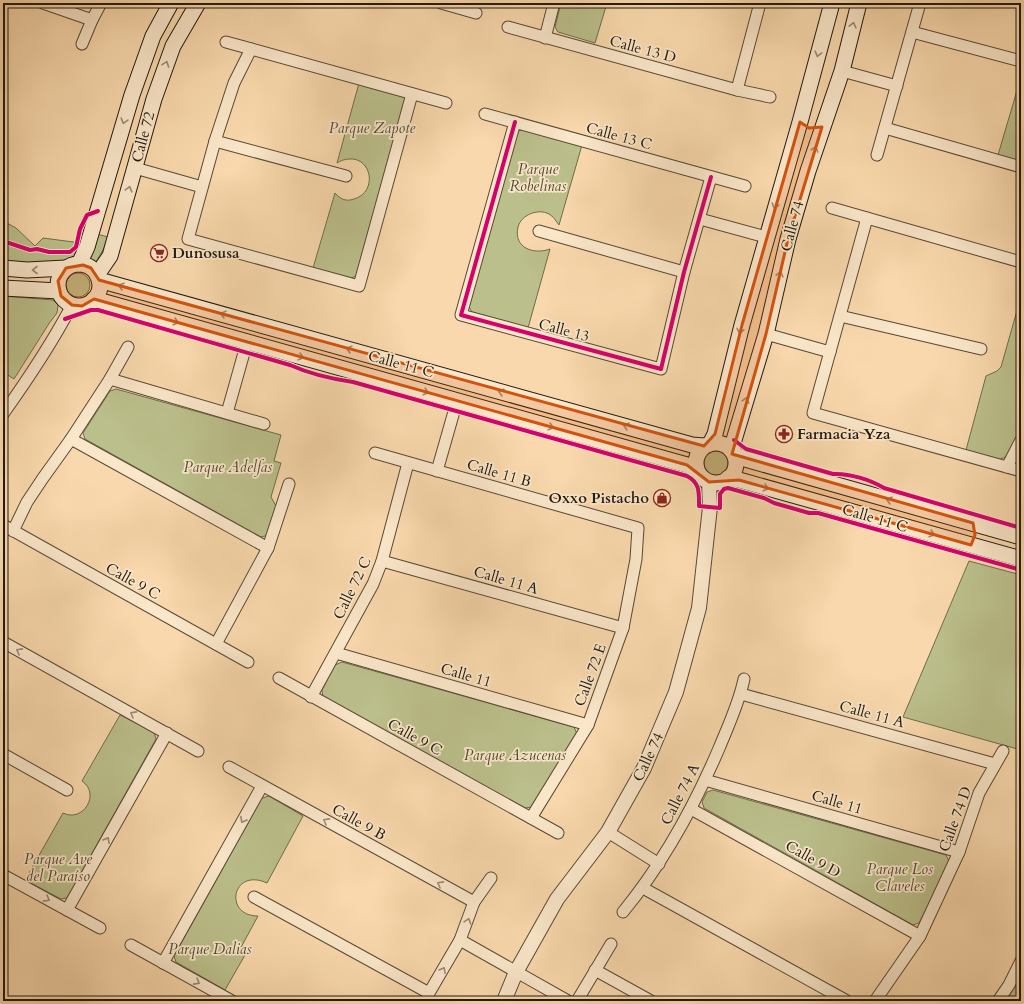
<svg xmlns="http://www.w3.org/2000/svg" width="1024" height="1004" font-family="Cardo,serif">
<rect width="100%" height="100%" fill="#f8d8ac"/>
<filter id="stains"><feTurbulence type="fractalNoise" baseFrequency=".005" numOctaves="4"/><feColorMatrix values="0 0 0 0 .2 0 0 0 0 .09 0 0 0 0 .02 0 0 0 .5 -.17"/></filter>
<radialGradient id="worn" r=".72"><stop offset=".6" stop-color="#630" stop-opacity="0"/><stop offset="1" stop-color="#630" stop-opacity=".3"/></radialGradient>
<g fill="#bbbf8b" stroke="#6f6c4c">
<polygon points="561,3 607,3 595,43 558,32 555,27"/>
<polygon points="1021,77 1021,161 998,155"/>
<path d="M359,83L401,95L405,99L356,276L351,278L313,268L335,193C340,199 346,202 354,199C378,192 372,157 349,159C345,159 340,161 337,163Z"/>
<path d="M523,129L582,145L559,225C556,221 553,216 549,214C538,208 521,215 518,227C513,248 534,255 550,249L528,328L472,312L469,307L517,132Z"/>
<polygon points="3,221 16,228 35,246 43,238 81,243 74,258 71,260 42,265 3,261"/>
<polygon points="97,234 108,237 104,248 95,264 87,260"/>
<circle cx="78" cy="285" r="12"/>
<polygon points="3,296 53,300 58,305 57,313 50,322 14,379 3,372"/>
<polygon points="1018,307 1021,308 1021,430 1006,457 1000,459 966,450 986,376 997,371 1001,367"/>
<polygon points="116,389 281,435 274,461 281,463 271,497 276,506 269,535 261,537 85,439 83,433 110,391"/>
<circle cx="716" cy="463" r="12"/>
<polygon points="969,561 1021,575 1021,750 903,717"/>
<polygon points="342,662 574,727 577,734 532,807 525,808 323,697 322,690 335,665"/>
<path d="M120,715L154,732L156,739L67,898L61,899L25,880L63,813C83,823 101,794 82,781Z"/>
<polygon points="713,790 946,855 949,861 936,891 919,923 913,925 704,808 702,802 707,792"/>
<path d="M269,796L303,816L267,883C232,867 223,916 258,916L239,951L245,955L225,990L176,962L174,956L262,798Z"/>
<polygon points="1021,975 1021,1001 1006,1001"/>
</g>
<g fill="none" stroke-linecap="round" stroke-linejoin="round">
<g stroke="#584936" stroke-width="13">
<g id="minor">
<polyline points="43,3 92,20"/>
<polyline points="441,3 476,13"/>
<polyline points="508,27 737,90 770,97"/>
<polyline points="912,32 1021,61"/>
<polyline points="545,38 554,3"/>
<polyline points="226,42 446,103"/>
<polyline points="82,44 92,20 101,3"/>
<polyline points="251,49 234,83 215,141 188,239 359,286 412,94"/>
<polyline points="842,71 897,86"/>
<polyline points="737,90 760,3"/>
<polyline points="485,114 745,186"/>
<polyline points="515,122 461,315 661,369 684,272 711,177"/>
<polyline points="885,128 1021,167"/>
<polyline points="215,141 346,176"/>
<polyline points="877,155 920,3"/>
<polyline points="135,168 202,187"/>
<polyline points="832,208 1021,262"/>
<polyline points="867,218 813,413 1021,471"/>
<polyline points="700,219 766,237"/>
<polyline points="539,231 684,272"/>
<polyline points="840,316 981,349"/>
<polyline points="766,334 830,352"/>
<polyline points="110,379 264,424"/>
<polyline points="227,413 247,342"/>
<path d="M3,414C28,379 52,343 72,305"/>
<polyline points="71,439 268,548"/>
<polyline points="375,453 638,528 636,559 623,628 588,725 531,818"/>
<polyline points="1007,467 1021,440"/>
<polyline points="437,471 457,401"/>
<polyline points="3,525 248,662"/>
<polyline points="13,531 27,502 43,478 71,439 110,379 128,347"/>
<polyline points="382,561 623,628"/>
<polyline points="3,642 198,751"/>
<polyline points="216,644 268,548 289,484"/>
<polyline points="336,653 588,725"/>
<polyline points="279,678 558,833"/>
<polyline points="741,694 995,764"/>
<polyline points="311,697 373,584 382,561 408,463"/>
<polyline points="3,754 67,790"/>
<polyline points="229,767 474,902"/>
<polyline points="705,780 959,852"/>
<polyline points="691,809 920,936"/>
<polyline points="608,832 659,864"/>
<polyline points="3,875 100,928"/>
<polyline points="643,888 847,1001"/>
<polyline points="254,897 429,993"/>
<polyline points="67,910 167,733"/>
<path d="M623,912C664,862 695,805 720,746C729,724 739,703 744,679"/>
<polyline points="460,940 568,1001"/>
<polyline points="131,945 232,1001"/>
<polyline points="163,963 262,786"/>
<polyline points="595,970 651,1001"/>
<polyline points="427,1001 429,993 460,940 474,902 491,878"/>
<polyline points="577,1001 611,944"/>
<polyline points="875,1001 920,936 959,852 979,793 1003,751"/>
<polyline points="998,1001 1009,985 1021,961"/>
</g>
</g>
<g stroke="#584936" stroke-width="16">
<polyline id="tertiary" points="504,1001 516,972 557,899 608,832 644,768 676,692 699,608 710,507 709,482"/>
</g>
<g stroke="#23190e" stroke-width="17">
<g id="secondary">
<polyline points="79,264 87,247 132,95 153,36 171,3"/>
<circle cx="79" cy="285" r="21"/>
<polyline points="3,268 27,270 66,268"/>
<polyline points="97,275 110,256 154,99 173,46 198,3"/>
<polyline points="99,280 692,445 704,446"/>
<polyline points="3,288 59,291"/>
<polyline points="94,299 687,465 697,471"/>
<circle cx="716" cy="463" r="20"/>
<polyline points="710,444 715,434 742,325 800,122 832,3"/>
<polyline points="732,451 734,440 766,334 788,239 808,171 842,71 859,3"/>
<polyline points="735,455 745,459 1021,537"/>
<polyline points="728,478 739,480 1021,559"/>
</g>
</g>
<use href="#minor" stroke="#fae6c9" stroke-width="11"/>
<use href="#tertiary" stroke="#fae6c9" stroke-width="14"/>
<use href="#secondary" stroke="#fae6c9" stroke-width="15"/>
<g stroke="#fae6c9" stroke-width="6">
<g id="cycleway">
<polyline points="515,122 461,315 661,369 684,272 711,177"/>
<polyline points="3,241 30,250 37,249 49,252 70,252 76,247 80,229 87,215 98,211"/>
<path d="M65,319L91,310H98L290,365C310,374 332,379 353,382L687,476C700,483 699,492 699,506L720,508V494L724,489L728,488L764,498L774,503L809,513H818L1021,570"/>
<path d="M734,440L746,449L833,474C849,473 871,480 884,488L1021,528"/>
</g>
</g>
<use href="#cycleway" stroke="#d6006c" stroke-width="4"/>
</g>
<defs><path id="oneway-chevron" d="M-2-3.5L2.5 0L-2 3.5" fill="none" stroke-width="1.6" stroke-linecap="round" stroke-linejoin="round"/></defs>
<g stroke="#998a75">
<use href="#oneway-chevron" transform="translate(853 25) rotate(-76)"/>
<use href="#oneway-chevron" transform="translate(818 54) rotate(105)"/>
<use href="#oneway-chevron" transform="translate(166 64) rotate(-70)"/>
<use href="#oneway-chevron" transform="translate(124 121) rotate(106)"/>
<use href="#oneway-chevron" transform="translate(815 149) rotate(-72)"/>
<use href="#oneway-chevron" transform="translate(129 189) rotate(-75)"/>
<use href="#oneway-chevron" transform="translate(775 206) rotate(106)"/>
<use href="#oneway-chevron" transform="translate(35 270) rotate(-180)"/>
<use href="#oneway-chevron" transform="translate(780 274) rotate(-76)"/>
<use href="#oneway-chevron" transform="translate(121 286) rotate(-164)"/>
<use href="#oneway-chevron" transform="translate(223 314) rotate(-164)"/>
<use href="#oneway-chevron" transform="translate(176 322) rotate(16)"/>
<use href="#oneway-chevron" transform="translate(740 331) rotate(103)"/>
<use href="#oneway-chevron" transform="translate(349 349) rotate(-164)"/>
<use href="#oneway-chevron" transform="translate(301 357) rotate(16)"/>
<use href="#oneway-chevron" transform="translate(426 392) rotate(16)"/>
<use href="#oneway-chevron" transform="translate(501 392) rotate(-164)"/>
<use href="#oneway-chevron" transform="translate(746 400) rotate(-73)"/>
<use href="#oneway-chevron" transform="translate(626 426) rotate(-164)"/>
<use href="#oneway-chevron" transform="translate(551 427) rotate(16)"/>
<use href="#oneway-chevron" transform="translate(766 488) rotate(16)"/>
<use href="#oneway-chevron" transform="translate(889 500) rotate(-164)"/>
<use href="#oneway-chevron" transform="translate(932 534) rotate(16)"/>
<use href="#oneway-chevron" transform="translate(19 651) rotate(-151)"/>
<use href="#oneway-chevron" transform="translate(133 714) rotate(-151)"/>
<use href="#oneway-chevron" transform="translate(243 820) rotate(119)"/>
<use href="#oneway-chevron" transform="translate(326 821) rotate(-151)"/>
<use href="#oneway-chevron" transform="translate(107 840) rotate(-61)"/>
<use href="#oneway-chevron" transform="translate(440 884) rotate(-151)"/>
<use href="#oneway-chevron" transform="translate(47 899) rotate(29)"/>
<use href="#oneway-chevron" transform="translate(468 921) rotate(-72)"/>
<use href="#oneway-chevron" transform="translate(443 970) rotate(-60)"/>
<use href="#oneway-chevron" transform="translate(197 982) rotate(29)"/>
</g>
<path fill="#d4530c" fill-opacity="0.2" stroke="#d4530c" stroke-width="3" stroke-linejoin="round" d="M800,122L809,128L822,127L788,239L766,334L732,454L973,523L975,535L971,545L739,480L709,482L687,465L94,299L82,306L72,305L61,296L58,281L66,268L83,265L91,268L99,280L704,446L715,434L742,325Z"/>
<defs>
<g id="supermarket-ring" transform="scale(0.9)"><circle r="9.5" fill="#fae6c9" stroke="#8f2418" stroke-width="1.5"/><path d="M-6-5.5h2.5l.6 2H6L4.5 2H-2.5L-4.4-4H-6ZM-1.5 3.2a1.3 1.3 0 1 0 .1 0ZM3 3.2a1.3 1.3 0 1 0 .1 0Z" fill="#8f2418"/></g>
<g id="pharmacy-ring" transform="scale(0.9)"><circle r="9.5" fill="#fae6c9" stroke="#8f2418" stroke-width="1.5"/><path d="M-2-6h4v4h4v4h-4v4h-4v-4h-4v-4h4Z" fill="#8f2418"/></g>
<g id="shop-ring" transform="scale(0.9)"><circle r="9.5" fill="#fae6c9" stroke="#8f2418" stroke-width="1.5"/><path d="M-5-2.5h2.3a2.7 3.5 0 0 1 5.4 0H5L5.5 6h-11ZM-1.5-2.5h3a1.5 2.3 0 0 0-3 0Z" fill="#8f2418"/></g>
</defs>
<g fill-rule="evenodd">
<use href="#supermarket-ring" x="159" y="253"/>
<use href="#pharmacy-ring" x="784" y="434"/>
<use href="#shop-ring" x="662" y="498"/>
</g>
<g text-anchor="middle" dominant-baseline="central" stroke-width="3.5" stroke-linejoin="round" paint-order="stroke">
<g font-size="15" fill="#23190e" stroke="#fae6c9">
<text transform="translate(643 49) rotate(15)">Calle 13 D</text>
<text transform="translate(619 136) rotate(15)">Calle 13 C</text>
<text transform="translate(143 137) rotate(-75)">Calle 72</text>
<text transform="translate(792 226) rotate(-75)">Calle 74</text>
<text transform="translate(564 330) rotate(15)">Calle 13</text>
<text transform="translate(401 364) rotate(15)">Calle 11 C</text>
<text transform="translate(499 473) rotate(16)">Calle 11 B</text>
<text transform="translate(875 518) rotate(16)">Calle 11 C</text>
<text transform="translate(506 580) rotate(16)">Calle 11 A</text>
<text transform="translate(133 581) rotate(29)">Calle 9 C</text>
<text transform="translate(352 588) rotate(-64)">Calle 72 C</text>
<text transform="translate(466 675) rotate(16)">Calle 11</text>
<text transform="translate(590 675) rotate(-70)">Calle 72 E</text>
<text transform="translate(872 714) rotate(15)">Calle 11 A</text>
<text transform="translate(415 737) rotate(29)">Calle 9 C</text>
<text transform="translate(648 757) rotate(-65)">Calle 74</text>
<text transform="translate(680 794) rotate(-63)">Calle 74 A</text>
<text transform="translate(837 802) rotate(16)">Calle 11</text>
<text transform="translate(955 819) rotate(-70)">Calle 74 D</text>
<text transform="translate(359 822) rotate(29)">Calle 9 B</text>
<text transform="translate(813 859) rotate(29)">Calle 9 D</text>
</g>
<g font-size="15" font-style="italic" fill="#514b34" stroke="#fae6c9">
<text x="372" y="128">Parque Zapote</text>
<text x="538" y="169">Parque<tspan x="538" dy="17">Robelinas</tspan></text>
<text x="228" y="467">Parque Adelfas</text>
<text x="515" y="755">Parque Azucenas</text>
<text x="58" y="859">Parque Ave<tspan x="58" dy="17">del Paraíso</tspan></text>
<text x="900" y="869">Parque Los<tspan x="900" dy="17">Claveles</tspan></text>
<text x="210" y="949">Parque Dalias</text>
</g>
<g font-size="15" font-weight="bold" fill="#23190e" stroke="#fae6c9" text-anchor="start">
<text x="172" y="253">Dunosusa</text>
<text x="797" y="434">Farmacia Yza</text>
<text x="649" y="498" text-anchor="end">Oxxo Pistacho</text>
</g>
</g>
<rect width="1024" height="1004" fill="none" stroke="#f8d8ac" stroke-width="16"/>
<rect x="4" y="4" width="1016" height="996" fill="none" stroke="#23190e" stroke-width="2"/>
<rect x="8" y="8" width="1008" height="988" fill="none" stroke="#23190e"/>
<rect width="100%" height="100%" filter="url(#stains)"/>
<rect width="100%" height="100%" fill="url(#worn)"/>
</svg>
